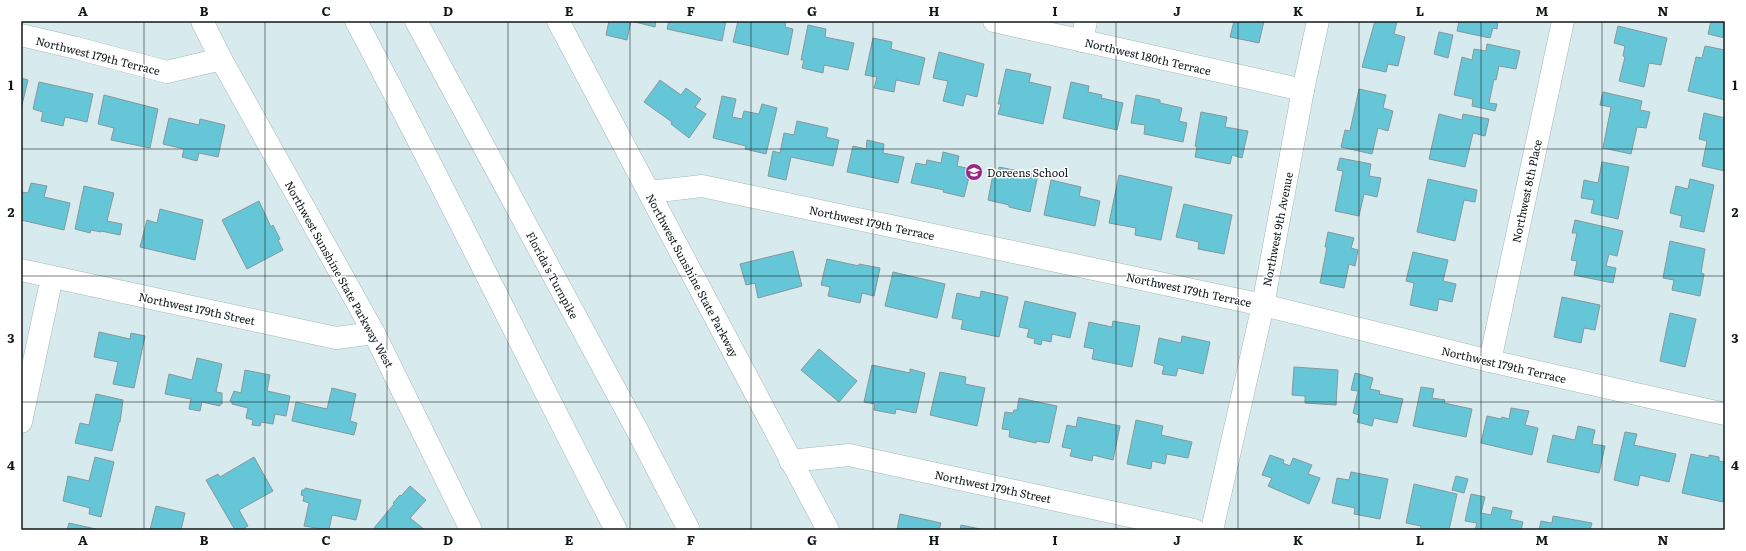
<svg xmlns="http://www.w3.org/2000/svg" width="1746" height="551" font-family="Literata,serif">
<rect width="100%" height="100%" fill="#d7ebef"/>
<g fill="#65c6d7" stroke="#86989c">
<polygon points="609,21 656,21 655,27 631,21 627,40 606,35"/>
<polygon points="669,21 726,21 722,41 667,29"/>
<polygon points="738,21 786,21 785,27 793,29 788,55 733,42"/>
<polygon points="1234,21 1264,21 1259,43 1230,37"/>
<polygon points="1375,21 1397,21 1394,34 1405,37 1398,66 1388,64 1386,72 1362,67"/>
<polygon points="1459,21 1498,21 1497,29 1493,28 1490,38 1457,31"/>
<polygon points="1711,21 1725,21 1725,38 1708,34"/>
<polygon points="808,25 826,29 825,37 854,43 848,70 824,65 823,73 802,68 804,60 801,60"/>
<polygon points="1618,26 1667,38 1661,65 1649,63 1644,87 1619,81 1625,57 1623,56 1625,46 1614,43"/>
<polygon points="1439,32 1453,35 1448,58 1434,54"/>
<polygon points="873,38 892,42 891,49 925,58 919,85 896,80 894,92 874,88 877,77 865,75"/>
<polygon points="1487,44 1520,51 1516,69 1499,66 1496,80 1494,79 1489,103 1497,104 1495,111 1472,106 1473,99 1454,95 1462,57 1472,60 1474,49 1486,51"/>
<polygon points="1705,46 1725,50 1725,100 1688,91 1696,57 1702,58"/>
<polygon points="939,52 984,64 977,97 966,94 963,106 943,101 948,81 933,78"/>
<polygon points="1006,69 1031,74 1029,82 1051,87 1043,124 998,114 1001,104 998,104"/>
<polygon points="21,78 28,80 21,109"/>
<polygon points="660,80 681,95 686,88 701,99 695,107 706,114 689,138 671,124 672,122 644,102"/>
<polygon points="39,82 93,94 87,122 65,117 63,126 41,121 43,112 33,109"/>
<polygon points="1071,82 1089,86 1088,92 1102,95 1101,98 1123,103 1117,130 1063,118"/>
<polygon points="1359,89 1386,95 1383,108 1393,111 1388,131 1378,128 1372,154 1341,147 1345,130 1350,131"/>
<polygon points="1603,92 1642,101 1640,110 1650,112 1646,128 1637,127 1631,154 1603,148 1611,107 1600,105"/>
<polygon points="104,95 158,109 150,148 111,140 114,128 98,124"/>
<polygon points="1136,95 1160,100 1160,103 1182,108 1179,121 1187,123 1183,142 1144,134 1145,125 1131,123"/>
<polygon points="722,96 736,99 732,117 742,119 744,111 759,114 762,104 777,108 766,154 745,149 746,146 713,138"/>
<polygon points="1201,112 1227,117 1225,127 1248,131 1242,158 1232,155 1230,164 1195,157 1197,147 1195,146"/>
<polygon points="1704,113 1725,118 1725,171 1702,166 1707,141 1699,139"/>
<polygon points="1439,114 1462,120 1463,114 1489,119 1485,136 1473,133 1465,167 1429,159"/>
<polygon points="169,118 199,125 200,119 225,125 218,157 199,153 197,161 182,157 184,149 163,144"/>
<polygon points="797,121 828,128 826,137 839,140 833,166 791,157 786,180 768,176 773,151 780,153 784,133 794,135"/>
<polygon points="867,140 884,144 883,153 904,157 898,183 847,172 853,146 866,149"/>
<polygon points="943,152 959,156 957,166 971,169 964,197 943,192 944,190 911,183 916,163 926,165 927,160 941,163"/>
<polygon points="1340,158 1371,164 1369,176 1381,178 1377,197 1364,194 1359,216 1335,211 1343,171 1337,170"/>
<polygon points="1602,162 1629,167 1618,219 1591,213 1594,200 1581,198 1584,180 1598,183"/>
<polygon points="999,167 1038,175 1030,212 1009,207 1009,205 988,200 993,174 997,175"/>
<polygon points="1119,175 1172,187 1161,240 1135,235 1136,228 1109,223"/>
<polygon points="1428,179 1477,190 1475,202 1464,200 1455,241 1417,232"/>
<polygon points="1690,179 1714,185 1704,232 1680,227 1682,216 1670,213 1676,186 1688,189"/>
<polygon points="1051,180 1081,187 1079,196 1100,201 1095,226 1044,215"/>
<polygon points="31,183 47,186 44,197 70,203 64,230 21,220 21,192 28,193"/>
<polygon points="84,186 114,193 107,221 122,224 120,235 101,231 101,232 91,230 90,233 75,229"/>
<polygon points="259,201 271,227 273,225 280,239 278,240 283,250 247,269 222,220"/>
<polygon points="1184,204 1232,215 1224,254 1198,249 1199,242 1176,237"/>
<polygon points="160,209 203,220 195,260 140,247 147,220 157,223"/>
<polygon points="1575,220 1623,231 1617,256 1609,254 1606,266 1616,268 1613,283 1574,275 1577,261 1571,260 1577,233 1572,233"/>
<polygon points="1328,232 1354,238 1351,248 1358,250 1355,266 1349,264 1344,288 1320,283 1327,247 1325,247"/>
<polygon points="1670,241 1705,249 1701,273 1704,274 1700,296 1672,290 1674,280 1663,278"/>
<polygon points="793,251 802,286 758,298 755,283 746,285 740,264"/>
<polygon points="1413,252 1448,260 1443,281 1456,284 1452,302 1439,299 1437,311 1410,305 1414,283 1406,281"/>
<polygon points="827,259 859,266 859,264 880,268 874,296 862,293 860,303 828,296 830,287 821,285"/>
<polygon points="893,272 945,284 937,318 885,306"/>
<polygon points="981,291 1008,297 999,337 961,329 963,320 952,318 957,293 980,298"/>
<polygon points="1562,297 1600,305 1595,330 1584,328 1581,343 1554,337"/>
<polygon points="1025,301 1076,313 1070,338 1052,334 1051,342 1042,340 1041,345 1034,343 1035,339 1027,337 1029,329 1019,327"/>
<polygon points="1670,313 1696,319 1685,367 1660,361"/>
<polygon points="1113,321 1140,326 1132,367 1092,359 1094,349 1084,347 1089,322 1112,327"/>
<polygon points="99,332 130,339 131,333 145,336 134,388 113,384 118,362 94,357"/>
<polygon points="1182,336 1210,342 1203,374 1178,368 1176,376 1162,374 1164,366 1154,363 1159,338 1181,343"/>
<polygon points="819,349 857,381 839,402 801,370"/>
<polygon points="197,358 222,364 216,392 222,393 222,404 220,404 220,406 202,402 200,411 189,409 191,399 165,394 169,374 192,380"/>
<polygon points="872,365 910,373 910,369 925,373 916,413 896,409 895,414 874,410 875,404 864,402"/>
<polygon points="1294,367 1338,370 1336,405 1305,403 1305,396 1292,395"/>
<polygon points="245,370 270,375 267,391 290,396 286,416 275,414 273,424 261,422 260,426 252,425 253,420 246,418 248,408 232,404 232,402 230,401 234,391 241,393"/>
<polygon points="940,372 966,377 965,384 985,388 977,426 930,415"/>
<polygon points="1355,373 1373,378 1370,389 1380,391 1379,394 1403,399 1397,423 1374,418 1372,426 1357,422 1359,415 1353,413 1358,391 1351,390"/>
<polygon points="1421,387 1434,389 1432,398 1445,400 1444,403 1472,409 1466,437 1413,426"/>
<polygon points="332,388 356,394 350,421 357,423 354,435 292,421 296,402 327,409"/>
<polygon points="96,394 123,400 120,422 119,422 112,451 75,443 80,423 89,425"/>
<polygon points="1019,398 1057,406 1049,443 1036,441 1036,443 1009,437 1010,430 1002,429 1005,412 1013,413 1014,410 1017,410"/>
<polygon points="1511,408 1529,411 1525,425 1538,428 1532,455 1481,443 1487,416 1501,419 1502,417 1509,419"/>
<polygon points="1078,417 1120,426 1113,460 1093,455 1092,461 1070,456 1072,449 1062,447 1067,425 1076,427"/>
<polygon points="1136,420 1163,426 1161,435 1192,442 1188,458 1167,454 1165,464 1152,461 1151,469 1127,464"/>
<polygon points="1578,426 1595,430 1592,444 1605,446 1599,473 1547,462 1553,435 1575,440"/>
<polygon points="1625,432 1637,434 1634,445 1676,454 1669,482 1640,475 1638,486 1614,480"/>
<polygon points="1691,454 1709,458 1709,455 1719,457 1719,461 1725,462 1725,491 1723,502 1682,493"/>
<polygon points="1270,455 1284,460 1283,463 1290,466 1293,458 1312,465 1308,474 1320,478 1309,504 1268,486 1272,478 1262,475"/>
<polygon points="95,457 114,462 101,517 89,514 90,508 63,501 68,476 89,481"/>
<polygon points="254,457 273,491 239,510 248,526 241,530 235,530 206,480 218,474 220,477"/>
<polygon points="1351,472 1388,479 1380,519 1354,514 1355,508 1332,503 1337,478 1349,480"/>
<polygon points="1456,476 1468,479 1464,493 1452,490"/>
<polygon points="1414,484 1457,494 1449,530 1420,530 1421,526 1406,523"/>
<polygon points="410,486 426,500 410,518 425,530 377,530 374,528 394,504 393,503 400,495 401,496"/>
<polygon points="305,488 361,500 356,520 332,515 329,530 304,526 309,503 303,501 304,496 301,495 302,490 305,490"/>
<polygon points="1471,494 1485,497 1481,513 1491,515 1493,507 1512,511 1510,519 1523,522 1521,530 1475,530 1477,523 1465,521"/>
<polygon points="156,506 185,513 181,530 150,530"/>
<polygon points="900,514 941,523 939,530 897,530"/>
<polygon points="1553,516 1592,523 1590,530 1539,530 1541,521 1552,523"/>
<polygon points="69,523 96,529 96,530 67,530"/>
<polygon points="961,525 985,530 960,530"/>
</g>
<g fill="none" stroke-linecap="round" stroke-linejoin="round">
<g stroke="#a4b6ba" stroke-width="23">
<g id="street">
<polyline points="202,21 221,59 374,333 471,530"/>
<polyline points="558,21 828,530"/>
<polyline points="994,21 1303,90"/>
<polyline points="21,35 76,48 167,72 221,59"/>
<polyline points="1082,41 1086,21"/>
<polyline points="650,192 702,186 1263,305 1490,361 1725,414"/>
<polyline points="21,270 336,338 374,333"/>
<polyline points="1490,361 1563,21"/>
<polyline points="790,461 849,455 1194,530"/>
<polyline points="1212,530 1263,305 1303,90 1318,21"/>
</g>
</g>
<g stroke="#a4b6ba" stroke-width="23">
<polyline id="secondary" points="21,422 52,277"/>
</g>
<g stroke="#a4b6ba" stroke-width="23">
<g id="highway">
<path d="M356,21C446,189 528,361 616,530"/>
<polyline points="416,21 637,430 689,530"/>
</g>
</g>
<use href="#street" stroke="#fff" stroke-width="22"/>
<use href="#secondary" stroke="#fff" stroke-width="22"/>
<use href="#highway" stroke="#fff" stroke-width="22"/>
</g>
<path fill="none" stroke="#101718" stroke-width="1" stroke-opacity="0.55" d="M144,21V530M265,21V530M387,21V530M508,21V530M630,21V530M751,21V530M873,21V530M995,21V530M1116,21V530M1238,21V530M1359,21V530M1481,21V530M1602,21V530M21,149H1725M21,276H1725M21,402H1725"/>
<defs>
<g id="school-disc" transform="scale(0.9)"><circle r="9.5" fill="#982887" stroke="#fff"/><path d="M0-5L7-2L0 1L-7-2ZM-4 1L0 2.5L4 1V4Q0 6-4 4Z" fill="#fff"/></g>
</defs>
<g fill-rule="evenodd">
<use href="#school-disc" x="974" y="172"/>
</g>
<g text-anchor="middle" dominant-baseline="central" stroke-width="3" stroke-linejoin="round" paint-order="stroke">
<g font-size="11" fill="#101718" stroke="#fff">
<text transform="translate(98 55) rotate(14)">Northwest 179th Terrace</text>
<text transform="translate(1148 56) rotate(13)">Northwest 180th Terrace</text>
<text transform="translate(1526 191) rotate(-78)">Northwest 8th Place</text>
<text transform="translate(872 222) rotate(12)">Northwest 179th Terrace</text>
<text transform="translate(1277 229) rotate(-79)">Northwest 9th Avenue</text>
<text transform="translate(340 274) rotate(61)">Northwest Sunshine State Parkway West</text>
<text transform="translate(553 275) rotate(62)">Florida's Turnpike</text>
<text transform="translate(693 275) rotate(62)">Northwest Sunshine State Parkway</text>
<text transform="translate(1189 289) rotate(12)">Northwest 179th Terrace</text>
<text transform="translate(197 308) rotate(12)">Northwest 179th Street</text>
<text transform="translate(1504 364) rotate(13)">Northwest 179th Terrace</text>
<text transform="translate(993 486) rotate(12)">Northwest 179th Street</text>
</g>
<g font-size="11" fill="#101718" stroke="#fff" text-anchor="start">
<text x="987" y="172">Doreens School</text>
</g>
</g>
<rect width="1746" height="551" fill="none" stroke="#ffffff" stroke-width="44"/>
<rect x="22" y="22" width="1702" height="507" fill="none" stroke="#101718" stroke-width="1.5"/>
<g font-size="13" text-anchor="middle" font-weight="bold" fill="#101718">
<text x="83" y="16">A</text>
<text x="204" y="16">B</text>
<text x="326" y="16">C</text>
<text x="448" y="16">D</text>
<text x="569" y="16">E</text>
<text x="691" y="16">F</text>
<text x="812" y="16">G</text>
<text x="934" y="16">H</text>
<text x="1055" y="16">I</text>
<text x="1177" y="16">J</text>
<text x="1298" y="16">K</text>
<text x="1420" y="16">L</text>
<text x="1542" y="16">M</text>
<text x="1663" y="16">N</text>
<text x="11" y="90">1</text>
<text x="1735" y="90">1</text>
<text x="11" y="217">2</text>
<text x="1735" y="217">2</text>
<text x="11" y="343">3</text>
<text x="1735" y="343">3</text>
<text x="11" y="470">4</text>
<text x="1735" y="470">4</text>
<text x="83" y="545">A</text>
<text x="204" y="545">B</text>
<text x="326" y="545">C</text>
<text x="448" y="545">D</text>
<text x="569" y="545">E</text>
<text x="691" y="545">F</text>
<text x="812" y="545">G</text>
<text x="934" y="545">H</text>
<text x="1055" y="545">I</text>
<text x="1177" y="545">J</text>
<text x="1298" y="545">K</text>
<text x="1420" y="545">L</text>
<text x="1542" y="545">M</text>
<text x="1663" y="545">N</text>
</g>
</svg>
